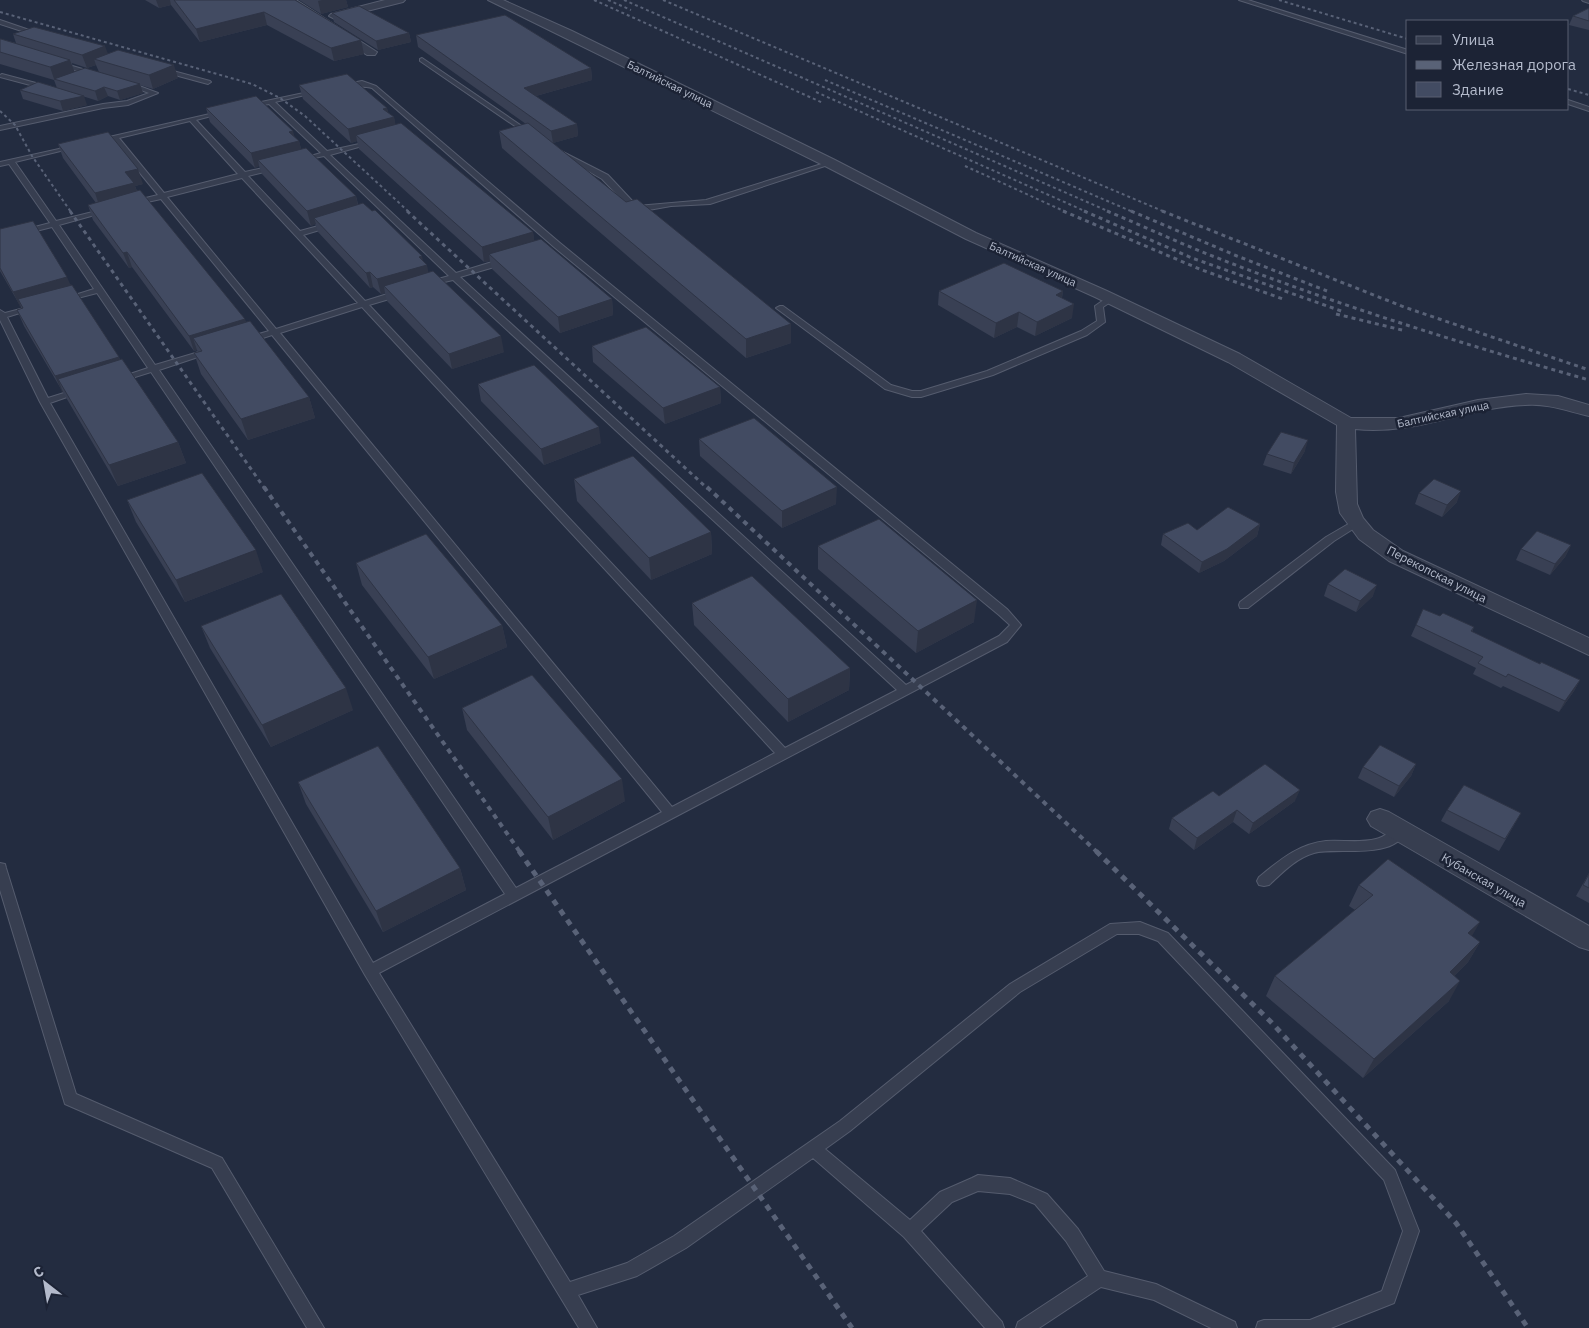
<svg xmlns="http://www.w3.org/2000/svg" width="1589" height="1328" font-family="'IBM Plex Sans',sans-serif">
<rect width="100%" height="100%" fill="#232c40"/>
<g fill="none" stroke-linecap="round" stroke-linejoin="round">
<g stroke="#555c6e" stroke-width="2">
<g id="service">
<polygon points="1239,0 1248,0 1408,50 1408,54"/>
<polygon points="1582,0 1589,0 1589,3 1583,1"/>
<polygon points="0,20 41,34 42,35 37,36 0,24"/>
<polygon points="422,58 532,133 532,135 528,135 420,61 420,59"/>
<polygon points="59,62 96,73 97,74 94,76 57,65 56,64"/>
<polygon points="162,68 210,81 211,82 208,84 160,71 159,70"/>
<polygon points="2,74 51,87 52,88 49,90 0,77 0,75"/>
<polygon points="126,81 158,93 128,105 103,108 0,130 0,126 103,104 127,101 149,93 124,84 124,82"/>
<path d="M362,81L376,86L560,243L1007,609L1021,625L1007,642L379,973L570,1282L627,1263L674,1236L840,1121L1010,984L1110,924L1140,922L1168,933L1395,1170L1419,1231L1394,1303L1331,1328H1256L1258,1322L1264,1320H1310L1382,1291L1403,1231L1384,1180L1158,941L1139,934H1117L1020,992L850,1131L825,1149L910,1220L940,1192L972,1178L978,1175L1010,1178L1047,1194L1078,1229L1104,1271L1156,1284L1235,1322L1237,1328H1211L1154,1300L1101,1287L1039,1328H1016L1018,1322L1088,1276L1066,1241L1035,1204L1010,1194L978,1191L952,1202L921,1231L1002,1322L1004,1328H985L904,1237L813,1158L686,1248L637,1276L578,1295L597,1328H579L365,975L40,402L0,320V310L5,313L32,306L36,308L7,317L48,398L80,388L84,391L50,403L373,963L505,894L151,372L119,382L115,379L148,368L97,293L66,301L62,299L94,289L52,227L0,240V236L50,223L9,164L0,166V162L77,145V147L15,162L56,221L105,209L109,211L59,225L155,365L209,349L213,352L159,370L516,888L662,812L272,335L248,343L245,342V338L269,331L161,199L129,206V202L158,195L113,140L98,143L95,141L96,140L223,111V113L196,120L245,172L277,165V169L248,176L300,231L333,222V226L303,235L365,301L397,291H403V295L369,305L785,748L897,690L453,280L427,286V282L449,276L324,156L300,161V159L321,153L269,104L249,108L246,106L247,105L318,90V92L275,102L327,151L373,141V143L330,155L456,273L502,259H508V263L460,277L906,685L999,636L1010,625L999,615L554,247L372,88C361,85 348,89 341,85ZM190,121L238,174L164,193L119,138ZM242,178L358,303L276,329L167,197ZM362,307L775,753L672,807L280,333Z"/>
<polygon points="1568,100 1589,107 1589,111 1568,104"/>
<polygon points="561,151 608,175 637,206 706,200 828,162 834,163 710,204 671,206 643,211 632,210 602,179 559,154 558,153"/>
<polygon points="1108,297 1115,299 1103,307 1105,322 1087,335 993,375 921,397 912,397 885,389 776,308 780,306 783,306 891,385 912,391 921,391 987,371 1081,331 1097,321 1095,306"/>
<polygon points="1357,519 1361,520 1362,522 1361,524 1334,541 1248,608 1240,608 1239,605 1240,602 1326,537"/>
<path d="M1400,827L1404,829L1406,832C1392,860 1338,847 1314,853C1296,858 1282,873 1269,885L1264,886L1259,885L1257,881L1259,877C1280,860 1298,844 1326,841C1343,840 1360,843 1376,839C1385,837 1391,830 1400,827Z"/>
<polygon points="0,863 5,864 6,868 76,1094 222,1158 324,1328 307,1328 212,1168 65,1104 0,890"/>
</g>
</g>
<g stroke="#555c6e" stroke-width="2">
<g id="minor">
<polygon points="282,0 296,0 377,52 375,55 367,55"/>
<polygon points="385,0 405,0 403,2 335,19 329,16 331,14"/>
<path d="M488,0H503L572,31L835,160L976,233L1107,291L1240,354L1351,418H1399L1478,400L1526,394L1558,396L1589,405V416C1567,411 1548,403 1525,405C1468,407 1413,436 1355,429L1357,504L1363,518L1373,530L1403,551L1589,638V655L1389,561L1359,539L1340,513L1336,492L1337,425L1228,362L1095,297L966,239L825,166Z"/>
<polygon points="1380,809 1389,812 1589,926 1589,950 1579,947 1371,826 1367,819 1371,812"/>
</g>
</g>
<use href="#service" fill="#373e50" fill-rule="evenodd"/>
<use href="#minor" fill="#373e50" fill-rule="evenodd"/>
<g stroke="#596277" stroke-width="2" stroke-dasharray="3 3" stroke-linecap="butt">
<polyline points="594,0 823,103"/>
<polyline points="608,0 631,10"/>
<polyline points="624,0 1110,212"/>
<polyline points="663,0 1165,212"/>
<polyline points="1279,0 1408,39"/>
<polyline points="0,12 252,84 280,98 305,116 409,212"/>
<polyline points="825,80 1133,212"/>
<polyline points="1568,89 1589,95"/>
<polyline points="816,92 1087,212"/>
<polyline points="0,111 15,125 32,156 71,212"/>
<polyline points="965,166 1066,212"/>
</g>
<g stroke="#596277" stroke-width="3" stroke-dasharray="4 4" stroke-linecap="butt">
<polyline points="70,211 265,489"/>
<polyline points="407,211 708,489"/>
<polyline points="1063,211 1202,270 1283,299"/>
<polyline points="1084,211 1192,258 1344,312"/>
<path d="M1107,211C1143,226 1179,243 1215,257C1337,305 1463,344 1589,380"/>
<polyline points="1131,211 1237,256 1327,291"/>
<polyline points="1162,211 1404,307 1589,370"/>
<polyline points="1336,314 1406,331"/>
</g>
<g stroke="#596277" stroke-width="4" stroke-dasharray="5 5" stroke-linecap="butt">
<polyline points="264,487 520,852"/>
<polyline points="707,487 1097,852"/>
</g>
<g stroke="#596277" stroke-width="5" stroke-dasharray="6 6" stroke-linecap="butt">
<polyline points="519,851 852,1328"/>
<polyline points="1096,851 1271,1022 1456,1223 1528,1328"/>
</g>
</g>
<g fill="#394054" fill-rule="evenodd">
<polygon points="145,0 295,0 364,54 334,61 267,25 200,42 171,5 159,8"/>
<polygon points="299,0 346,0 348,7 321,14"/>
<polygon points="1589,8 1589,30 1569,25 1573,16"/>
<polygon points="332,13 409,33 411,42 378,50 334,22"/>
<path d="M13,34L108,54L178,78L153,89L140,85L143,93L120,100L108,96L98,101L57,88L54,80L0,64V39L16,43ZM72,63L87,68L96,65L99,72H74Z"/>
<polygon points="416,35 591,68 592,80 536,96 577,124 578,136 553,143 791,343 746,358 502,148 499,131 526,124 418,47"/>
<polygon points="299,85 387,108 388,113 394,117 395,125 533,232 534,241 612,299 613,315 560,333 492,269 490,261 484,262 359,149 357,141 351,143 303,99"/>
<polygon points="20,90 87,105 63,111 23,99"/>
<polygon points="206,108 294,137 299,141 301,149 356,196 358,204 423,261 428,272 504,352 452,369 387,301 385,293 381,294 373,287 370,288 318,232 315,224 311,226 262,174 259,166 255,168 210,122"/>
<polygon points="58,144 143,184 135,186 137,191 309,397 315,418 248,440 201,374 194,353 198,352 197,350 194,351 132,267 129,268 93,220 88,205 96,203 63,158"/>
<polygon points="0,229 71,285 119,357 120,360 178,442 186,463 118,486 24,326 17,310 22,309 0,271"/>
<polygon points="939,291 1063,291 1062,298 1072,318 1035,336 1017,327 994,338 938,305"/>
<polygon points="592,346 720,387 721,403 665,424 593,362"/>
<polygon points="478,384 601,443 544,465 481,401"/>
<polygon points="699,439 836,504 782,528 700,456"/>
<polygon points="1305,451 1291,474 1263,465 1267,454"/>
<polygon points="574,479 711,532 712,554 651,580 577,501"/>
<polygon points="1419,493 1457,502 1442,517 1415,504"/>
<polygon points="127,500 263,572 185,602 136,522"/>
<polygon points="1260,524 1257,536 1224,561 1199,573 1161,545 1163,534 1197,530"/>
<polygon points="1571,545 1565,557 1550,575 1516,560 1521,549"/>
<polygon points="818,546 974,622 916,653 818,569"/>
<polygon points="356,563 502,625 507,647 434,679 362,585"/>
<polygon points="1328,584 1373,596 1356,612 1324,596"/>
<polygon points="692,603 850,668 849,690 788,722 694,625"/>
<polygon points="1440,616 1474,627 1472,632 1540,664 1580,680 1574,691 1559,712 1503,686 1501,688 1473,674 1476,668 1411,636 1416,625"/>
<polygon points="201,626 353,710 271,747 210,648"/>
<polygon points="462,708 625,801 553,840 467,730"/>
<polygon points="1416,764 1411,776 1394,797 1358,778 1363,767"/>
<polygon points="298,782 460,868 466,890 383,932 306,804"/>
<polygon points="1219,796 1295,801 1249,834 1233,822 1194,850 1169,829 1172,818"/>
<polygon points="1447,810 1521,813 1499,851 1441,821"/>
<polygon points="1589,873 1589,903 1576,896"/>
<polygon points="1359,885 1472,936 1480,942 1468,962 1454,976 1449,1001 1363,1078 1266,996 1275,976 1355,910 1349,906"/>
</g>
<g fill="#2e3445">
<polygon points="156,0 170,0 171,5 159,8"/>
<polygon points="322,0 346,0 348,7 321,14 318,1"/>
<polygon points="264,12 267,25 200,42 196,29"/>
<polygon points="409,33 411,42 378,50 376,41"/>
<polygon points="361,40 364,54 334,61 331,48"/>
<polygon points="105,46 110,59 94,59 96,65 87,68 82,55"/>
<polygon points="70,60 75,73 54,79 50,67"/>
<polygon points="174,65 178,78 153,89 149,75"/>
<polygon points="591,68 592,80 525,99 524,88"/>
<polygon points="140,84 143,93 120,100 117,91"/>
<polygon points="104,87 108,96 98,101 95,91"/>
<polygon points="84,96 87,105 63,111 60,101"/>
<polygon points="387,108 389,118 394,117 397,131 356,135 357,141 351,143 348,129 383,109"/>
<polygon points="577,124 578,136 553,143 551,131"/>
<polygon points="293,131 296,142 299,141 303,156 258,160 259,166 255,168 251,153 289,132"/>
<polygon points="138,169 143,184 135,186 139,198 100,208 95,193 125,172"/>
<polygon points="356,196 359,211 314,218 316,224 311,226 307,211"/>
<polygon points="533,232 535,247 489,254 490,261 484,262 482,247"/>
<polygon points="127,252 132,267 129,268 123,253"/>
<polygon points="422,256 424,265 427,265 430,280 384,286 385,293 381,294 377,279"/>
<polygon points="370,272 373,287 370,288 366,273"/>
<polygon points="67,277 74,293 18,299 21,307 20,307 13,292"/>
<polygon points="1063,291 1060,305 1056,295"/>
<polygon points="612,299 613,315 560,333 558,317"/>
<polygon points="1074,304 1072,318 1035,336 1037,322"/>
<polygon points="1019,312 1017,327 994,338 996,323"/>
<polygon points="245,319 250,335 193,338 197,350 194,351 189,336"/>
<polygon points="791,324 791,343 746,358 746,339"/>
<polygon points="501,336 504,352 452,369 449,354"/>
<polygon points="119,357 125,373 58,379 63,392 62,392 55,376"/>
<polygon points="720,387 721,403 665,424 663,408"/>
<polygon points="309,397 315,418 248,440 241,419"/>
<polygon points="599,427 601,443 544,465 541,449"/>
<polygon points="1308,440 1305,451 1291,474 1294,463"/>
<polygon points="178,442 186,463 118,486 109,465"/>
<polygon points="837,487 836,504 782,528 782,511"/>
<polygon points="1461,491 1457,502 1442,517 1447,505"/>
<polygon points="1260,524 1257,536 1224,561 1199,573 1202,562"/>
<polygon points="711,532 712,554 651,580 649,558"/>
<polygon points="1571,545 1565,557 1550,575 1555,564"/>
<polygon points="256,550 263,572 185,602 176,580"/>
<polygon points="1377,585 1373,596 1356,612 1360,601"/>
<polygon points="977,600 974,622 916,653 918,631"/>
<polygon points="502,625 507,647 434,679 428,657"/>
<polygon points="850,668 849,690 788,722 788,699"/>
<polygon points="1580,680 1574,691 1559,712 1565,701"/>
<polygon points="346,688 353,710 271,747 262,725"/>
<polygon points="1416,764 1411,776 1394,797 1399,786"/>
<polygon points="622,779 625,801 553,840 548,817"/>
<polygon points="1300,790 1295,801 1249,834 1253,823"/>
<polygon points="1237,810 1233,822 1194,850 1197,838"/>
<polygon points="460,868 466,890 383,932 376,911"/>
<polygon points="1480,922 1468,943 1468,933"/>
<polygon points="1480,942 1468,962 1438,992 1450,972"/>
<polygon points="1460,981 1449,1001 1363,1078 1374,1059"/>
</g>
<g fill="#424b62" stroke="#2e3445">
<polygon points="174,0 295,0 361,40 331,48 264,12 196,29"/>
<polygon points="359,6 409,33 376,41 332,13"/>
<polygon points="1589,8 1589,21 1573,16"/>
<polygon points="505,15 591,68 524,88 577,124 551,131 416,35"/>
<polygon points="34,27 105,46 82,55 13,34"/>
<polygon points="0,39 1,39 70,60 50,67 0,52"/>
<polygon points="118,50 174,65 149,75 94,59"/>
<polygon points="85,68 140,84 117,91 104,87 95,91 54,79"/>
<polygon points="347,74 387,108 383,109 394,117 348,129 299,85"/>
<polygon points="38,82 84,96 60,101 20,90"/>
<polygon points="256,96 293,131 289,132 299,141 251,153 206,108"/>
<polygon points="401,123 533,232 482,247 356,135"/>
<polygon points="528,123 626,202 637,199 791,324 746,339 499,131"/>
<polygon points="108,132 138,169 125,172 134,183 95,193 58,144"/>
<polygon points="306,148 356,196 307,211 258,160"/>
<polygon points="140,190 245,319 189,336 127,252 123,253 88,205"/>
<polygon points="363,203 372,211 375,210 422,256 419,257 427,265 377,279 370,272 366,273 314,218"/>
<polygon points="33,221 67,277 13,292 0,268 0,229"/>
<polygon points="541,239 612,299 558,317 489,254"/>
<polygon points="1004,263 1063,291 1056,295 1074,304 1037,322 1019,312 996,323 939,291"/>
<polygon points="433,271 501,336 449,354 384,286"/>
<polygon points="72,285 119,357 55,376 17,310 23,308 18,299"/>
<polygon points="250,321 309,397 241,419 194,353 202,351 193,338"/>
<polygon points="646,327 720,387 663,408 592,346"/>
<polygon points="122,359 178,442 109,465 58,379"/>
<polygon points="534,365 599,427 541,449 478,384"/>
<polygon points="754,418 837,487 782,511 699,439"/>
<polygon points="1281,432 1308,440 1294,463 1267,454"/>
<polygon points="633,456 711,532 649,558 574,479"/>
<polygon points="202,473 256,550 176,580 127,500"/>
<polygon points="1434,479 1461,491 1447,505 1419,493"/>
<polygon points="1228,507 1260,524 1227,549 1202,562 1163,534 1188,523 1197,530"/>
<polygon points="879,519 977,600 918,631 818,546"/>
<polygon points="1537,531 1571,545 1555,564 1521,549"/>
<polygon points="426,534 502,625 428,657 356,563"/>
<polygon points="1345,569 1377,585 1360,601 1328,584"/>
<polygon points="752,576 850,668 788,699 692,603"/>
<polygon points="281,594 346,688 262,725 201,626"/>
<polygon points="1423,609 1440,616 1443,613 1474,627 1471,631 1540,664 1541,662 1580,680 1565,701 1508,674 1506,677 1478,663 1483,657 1416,625"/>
<polygon points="532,675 622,779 548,817 462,708"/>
<polygon points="1380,745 1416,764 1399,786 1363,767"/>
<polygon points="378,746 460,868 376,911 298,782"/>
<polygon points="1265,764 1300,790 1253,823 1237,810 1197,838 1172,818 1213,791 1219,796"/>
<polygon points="1464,785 1521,813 1505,839 1447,810"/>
<polygon points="1388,859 1480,922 1468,933 1480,942 1450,972 1460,981 1374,1059 1275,976 1373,895 1359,885"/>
<polygon points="1589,874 1589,888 1583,885"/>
</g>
<g text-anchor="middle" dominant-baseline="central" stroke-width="5" stroke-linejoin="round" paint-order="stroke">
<g font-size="11" fill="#b3bacb" stroke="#1c2335">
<text transform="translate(670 84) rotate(26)">Балтийская улица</text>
<text transform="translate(1033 264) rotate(24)">Балтийская улица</text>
<text transform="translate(1443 414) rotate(-12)">Балтийская улица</text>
</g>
<g font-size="12" fill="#b3bacb" stroke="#1c2335">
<text transform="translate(1437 574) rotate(27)">Перекопская улица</text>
<text transform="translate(1484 880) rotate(30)">Кубанская улица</text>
</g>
</g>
<rect x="1406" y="20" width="162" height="90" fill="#1c2335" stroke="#585f71"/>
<rect x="1416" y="36" width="25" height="8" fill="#373e50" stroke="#585f71"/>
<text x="1452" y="45" font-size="15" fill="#b3bacb">Улица</text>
<rect x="1416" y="61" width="25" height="8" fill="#596277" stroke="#585f71"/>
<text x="1452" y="70" font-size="15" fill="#b3bacb">Железная дорога</text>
<rect x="1416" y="82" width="25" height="15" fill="#424b62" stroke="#585f71"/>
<text x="1452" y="95" font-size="15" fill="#b3bacb">Здание</text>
<g transform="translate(45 1283) rotate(329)" stroke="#1c2335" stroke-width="4" paint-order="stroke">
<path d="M0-4L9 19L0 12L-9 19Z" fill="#b3bacb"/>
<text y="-8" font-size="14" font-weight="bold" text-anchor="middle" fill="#b3bacb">С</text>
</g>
</svg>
